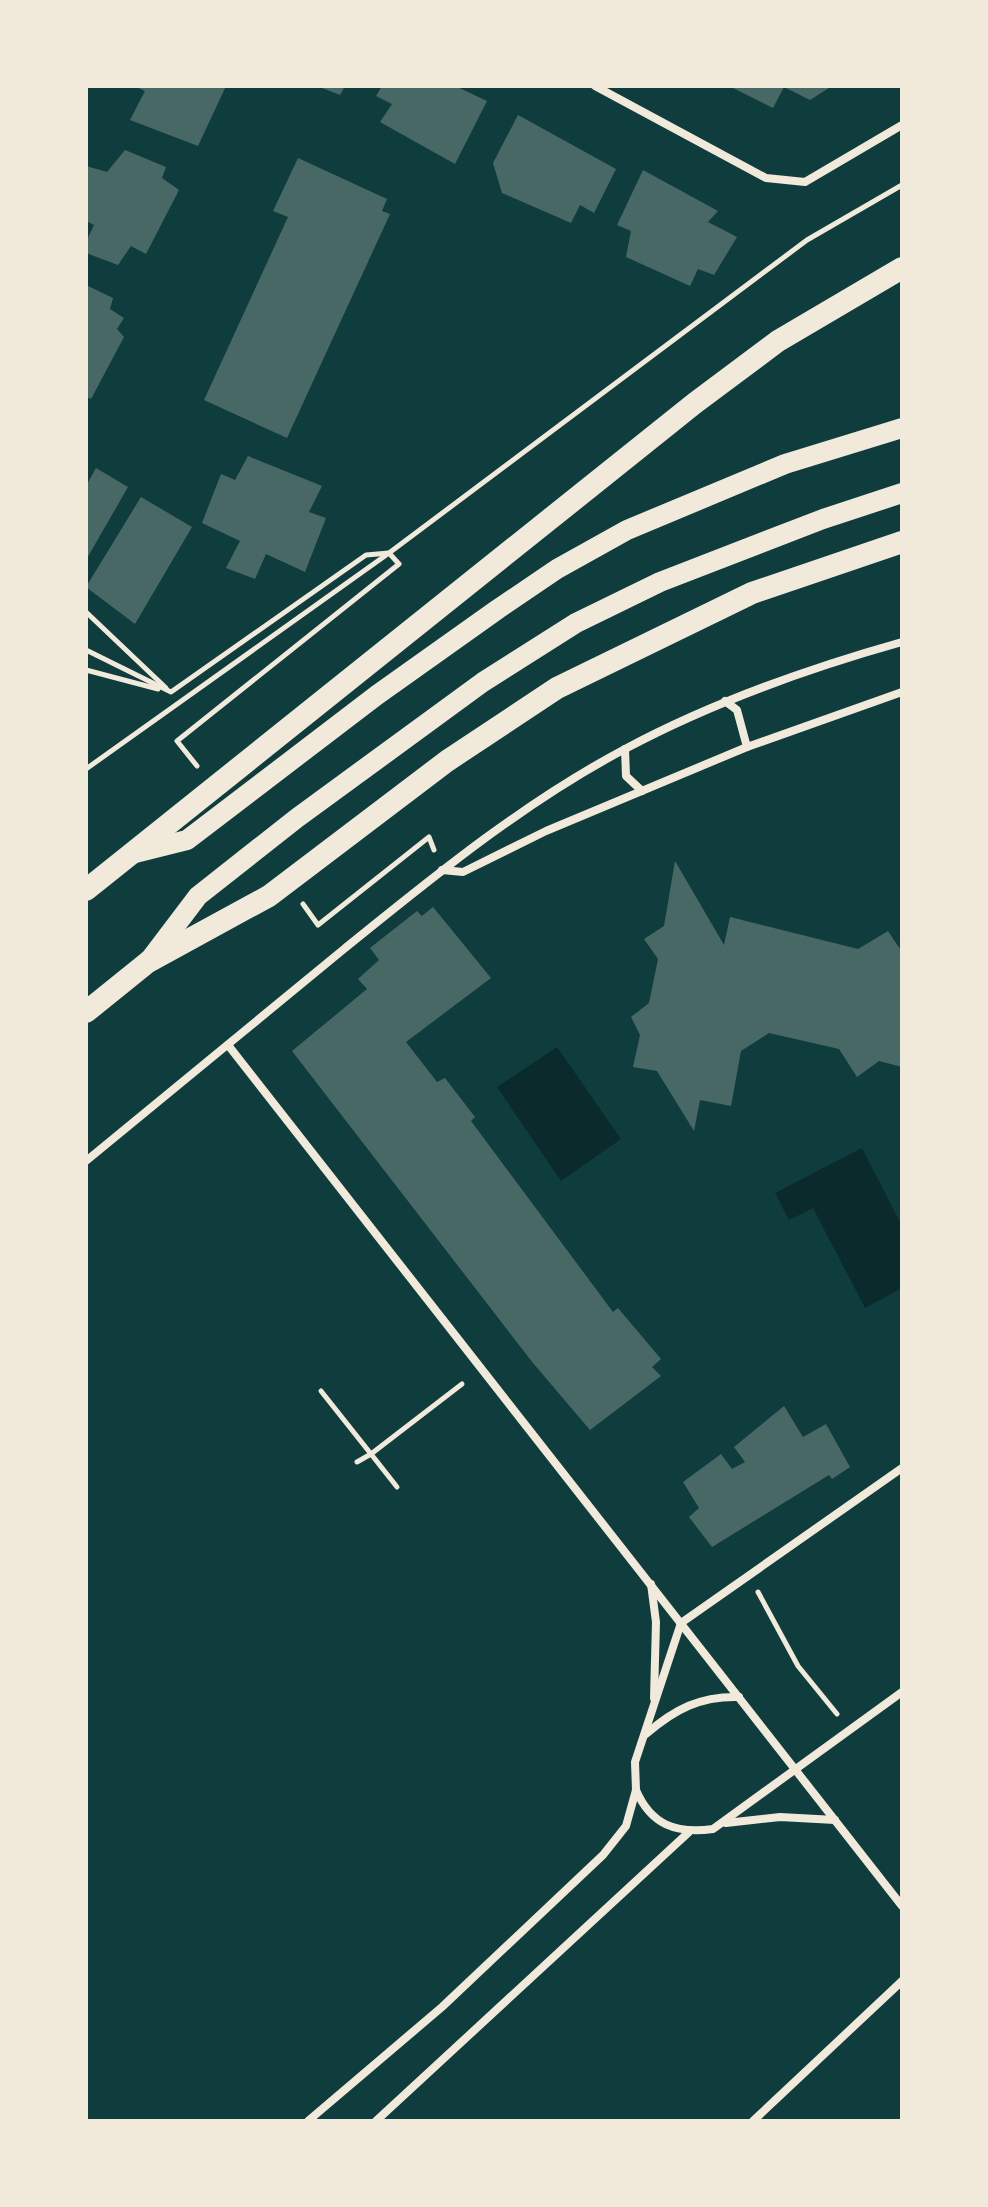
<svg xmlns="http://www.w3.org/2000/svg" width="988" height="2207" font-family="Arial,sans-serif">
<rect width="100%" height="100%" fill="#0f3d3e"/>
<g fill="#0a2a2b">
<polygon points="557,1047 621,1139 561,1181 497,1087"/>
<polygon points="862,1148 902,1226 902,1288 865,1308 813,1208 789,1220 775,1193"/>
</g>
<g fill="#486865">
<polygon points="134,86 226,86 198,146 130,120 145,91"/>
<polygon points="317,86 345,86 340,95"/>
<polygon points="382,86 455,86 487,101 455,164 380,122 392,104 376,96"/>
<polygon points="729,86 832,86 810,100 784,87 773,108"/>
<polygon points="518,115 616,169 594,213 580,205 571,223 502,193 493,163"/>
<polygon points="125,150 166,167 162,178 179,190 146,254 131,246 118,265 86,253 86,242 94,225 86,221 86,166 107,172"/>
<polygon points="298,158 387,199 382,211 390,214 287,438 204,400 288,217 273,211"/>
<polygon points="643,170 718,211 708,222 737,237 714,275 698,269 690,286 626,257 631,231 617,225"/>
<polygon points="86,285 113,298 110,309 124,318 117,329 124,337 91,399 86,397"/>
<polygon points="248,456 322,486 309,512 326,518 305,572 266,554 255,579 226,568 240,541 202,523 221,474 235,480"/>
<polygon points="96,468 128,487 86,560 86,486"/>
<polygon points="141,497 192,527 135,624 86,587"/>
<polygon points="675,861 724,945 730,917 858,949 888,931 902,952 902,1067 879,1061 857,1077 839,1049 769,1033 741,1051 731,1106 700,1100 694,1131 657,1071 633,1067 640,1035 631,1017 649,1003 658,959 644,939 664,926"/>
<polygon points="433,907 491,978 406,1042 437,1082 445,1078 475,1117 471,1121 613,1312 618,1308 661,1359 652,1367 661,1376 590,1430 533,1363 292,1051 367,989 358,979 379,960 370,948 417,911 422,916"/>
<polygon points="784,1406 803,1437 826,1424 850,1467 832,1479 829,1475 712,1547 689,1517 699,1508 683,1482 721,1454 732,1469 745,1462 734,1447"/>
</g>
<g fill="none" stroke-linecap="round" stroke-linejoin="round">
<g stroke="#f1e9da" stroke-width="5">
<polyline points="86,612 166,688"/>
<polyline points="86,650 171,692 366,555 389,553 399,564 177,741 197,766"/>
<polyline points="86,670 158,689"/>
<polyline points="86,769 389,553 807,240 902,185"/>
<polyline points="303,904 318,925 429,837 434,850"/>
<polyline points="321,1391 371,1454 462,1384"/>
<polyline points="357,1462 371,1454 397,1487"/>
<polyline points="758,1592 798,1666 837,1714"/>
</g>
<g stroke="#f1e9da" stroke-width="8">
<polyline points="595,86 766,178 805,182 902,125"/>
<polyline points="725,701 737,710 747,747"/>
<polyline points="625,749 626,776 642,791"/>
<polyline points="442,870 463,872 546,831 747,747 902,692"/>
<polyline points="228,1045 902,1906"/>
<path d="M86,1161C172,1090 258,1020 344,949C433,877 523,803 625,749C713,702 806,669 902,642"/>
<polyline points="651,1584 656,1622 654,1698"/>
<path d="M646,1734C675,1709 700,1696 739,1697"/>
<path d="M636,1790C651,1825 676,1834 713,1829L902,1692"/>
<polyline points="726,1823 780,1817 835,1820"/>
<polyline points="308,2121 442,2007 603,1855 626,1826 636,1790 635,1762 681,1623 902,1468"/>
<polyline points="376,2121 689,1832"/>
<polyline points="753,2121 902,1981"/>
</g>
<g stroke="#f1e9da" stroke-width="20">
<polyline points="135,853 187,840 377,695 498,609 557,569 627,530 785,464 902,428"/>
<polyline points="148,962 198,896 297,818 483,682 576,623 660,582 823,519 902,493"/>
</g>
<g stroke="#f1e9da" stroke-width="22">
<polyline points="86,890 695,403 778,341 902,268"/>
<polyline points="86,1012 148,962 269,896 447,761 557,688 752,593 902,542"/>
</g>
</g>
<rect width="988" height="2207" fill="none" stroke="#f1e9da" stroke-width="176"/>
</svg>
